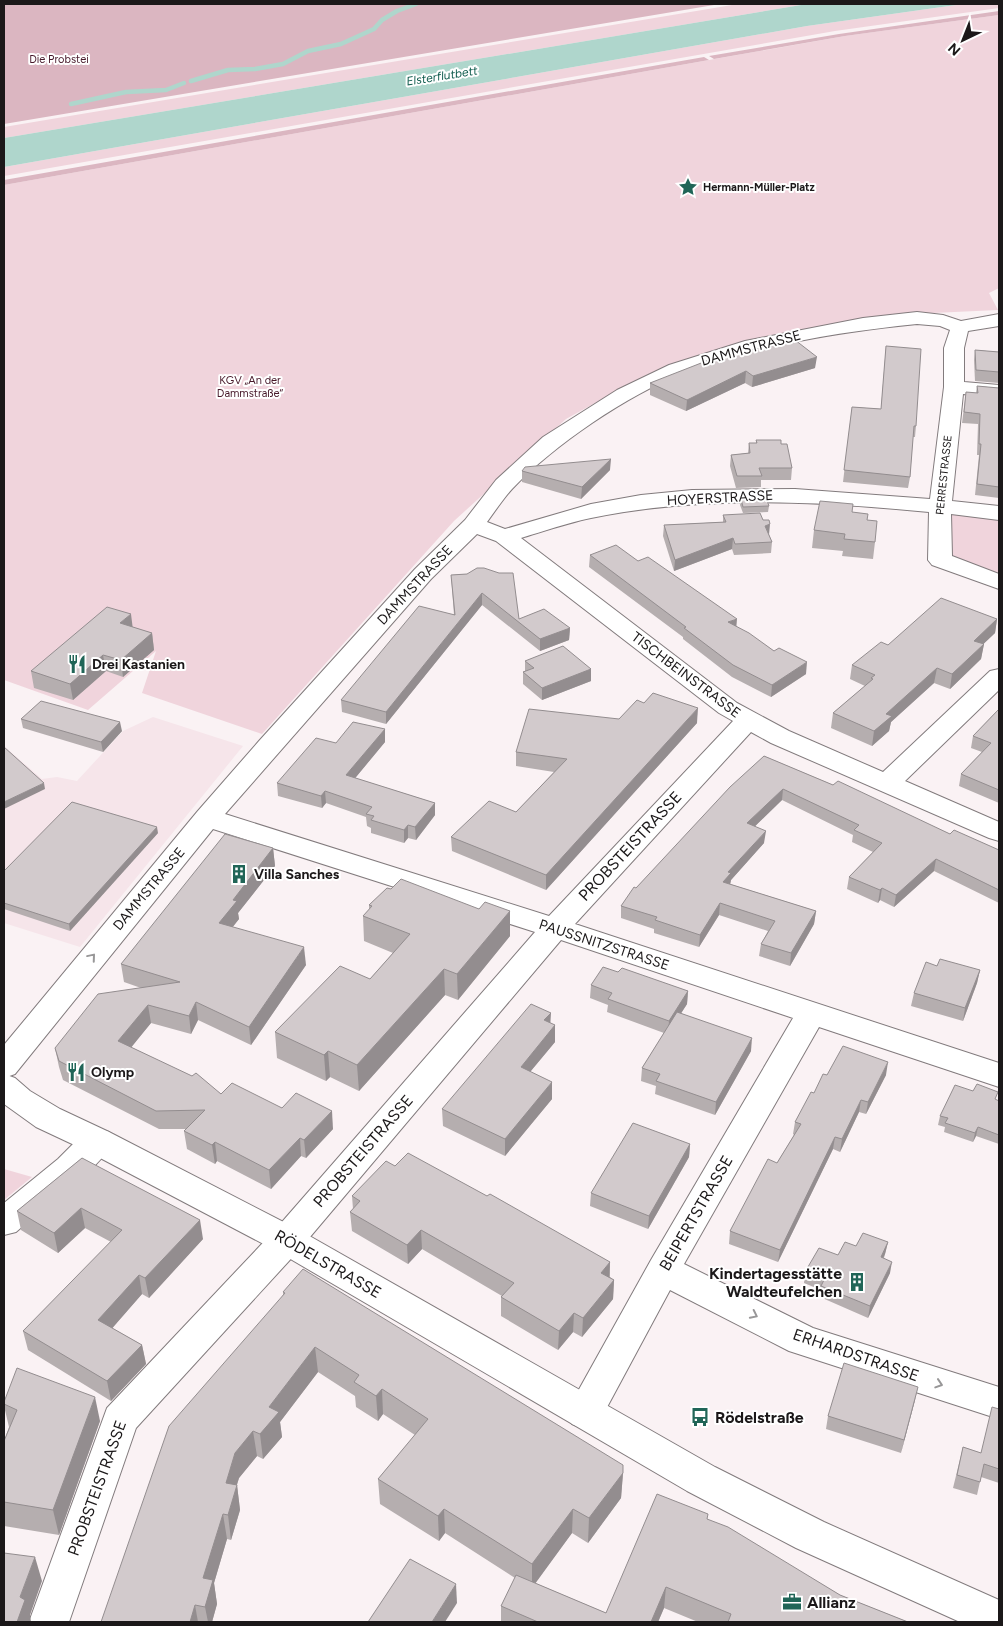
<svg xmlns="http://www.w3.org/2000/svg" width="1003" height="1626" font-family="Figtree,sans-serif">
<rect width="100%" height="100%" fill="#faf2f4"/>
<polygon fill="#f6e5ea" points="153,717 243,746 80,947 4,923 4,746 42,779 57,777 77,781 123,731"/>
<g fill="#f0d4dc">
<polygon points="738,4 807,4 4,138 4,127"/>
<polygon points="963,4 999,4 999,8 835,31 4,176 4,167 807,26"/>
<polygon points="999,15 999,288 989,293 998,310 911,314 799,330 708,353 646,375 566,419 454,521 262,734 142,693 156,651 88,710 4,680 4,185 845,36"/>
<polygon points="940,507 999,513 999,582 940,560"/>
<polygon points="4,1169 32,1177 4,1200"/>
</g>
<g fill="#dbb6c1">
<polygon points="4,4 720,4 4,124"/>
<polygon points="999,11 999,15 845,36 714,59 709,56 839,34"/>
<polygon points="704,57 709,60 4,185 4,180"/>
</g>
<polygon fill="#afd6cc" points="807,4 963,4 807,26 4,167 4,138"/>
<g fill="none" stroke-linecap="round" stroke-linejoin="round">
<g stroke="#afd6cc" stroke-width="4.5">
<polyline points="191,81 228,70 255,69 283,64 308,51 341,44 374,29 382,20 397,11 416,4"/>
<polyline points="71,104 126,92 166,90 184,83"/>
</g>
<g stroke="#827b7d" stroke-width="2">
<g id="minor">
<path d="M917,312L943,315L961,321L999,314V326L968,331L964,348V382L999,385V397L963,394L952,501L999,506V520L951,514L952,556L999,574V589L932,565L928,560L929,512C816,501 703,495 591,518C567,523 544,531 521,538L737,703L789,731L883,772L990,671L999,669V690L905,781L999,822V841L989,838L771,743L751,732L575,924L999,1063V1087L819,1027L684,1264L813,1328L999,1387V1419L789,1351L670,1290L598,1424L585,1429L572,1424L566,1413L572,1402L651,1260L793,1018L561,940L299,1250L136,1428L69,1622H29L107,1408L275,1230L535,932L213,829L15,1074L4,1078V1045L197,812L259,741L415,569L465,520L496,480L543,437L617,390L669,365L745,341L863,318ZM917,324L940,326L950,330L944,348V387L930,499L795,489L692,490L641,495L591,504L505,529L487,522C495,511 503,499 512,489C554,445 627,395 684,373C758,345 839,332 917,324ZM477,534L496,541L719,713L733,721L549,916L225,814L431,579Z"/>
<path d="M97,1129L109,1132L114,1141C96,1173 45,1207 16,1232L4,1235V1203L58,1159L85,1132Z"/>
</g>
</g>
<g stroke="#827b7d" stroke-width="2">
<polygon id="major" points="4,1074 15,1078 30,1091 60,1109 109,1132 299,1230 715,1467 824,1522 999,1600 999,1622 960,1622 796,1548 687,1491 275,1250 85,1150 36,1127 4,1104"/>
</g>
<use href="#minor" fill="#fff" fill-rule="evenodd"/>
<use href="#major" fill="#fff" fill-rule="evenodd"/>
</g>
<g fill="#b5aeaf">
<polygon points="886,346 916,426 915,437 913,437 910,477 908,488 843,482 852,407 881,409"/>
<polygon points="751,350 815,368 752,387 745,383 686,411 650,395 650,383"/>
<polygon points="975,350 999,352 999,383 975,381 974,360"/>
<polygon points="977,386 999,388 999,498 975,495 979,455 977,455 978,424 962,423 966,392 976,393"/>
<polygon points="756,440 781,444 792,468 791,480 761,480 761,487 736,488 730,466 731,455 748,453 749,443 756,443"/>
<polygon points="610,470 581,499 522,482 522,471"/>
<polygon points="741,499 769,506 768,512 743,513 740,505"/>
<polygon points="852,512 867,520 875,542 873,559 842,556 843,551 812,548 814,530"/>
<polygon points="723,515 763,520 772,542 771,553 734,555 732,549 674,571 663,536 664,525 723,522"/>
<polygon points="590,555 638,561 774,651 806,674 771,697 732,677 683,639 683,637 589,567"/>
<polygon points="467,574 519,619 570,628 569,640 540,651 482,605 386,724 342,712 341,700 454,615 451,575"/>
<polygon points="997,619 995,633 983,644 984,644 981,659 950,689 934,683 891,722 889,731 872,746 831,728 833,713 865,686 850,679 852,665 888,645"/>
<polygon points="132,627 152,633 154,650 123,677 106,671 73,700 34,688 31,671"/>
<polygon points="525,661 591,669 591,681 542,700 523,684 523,672 525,671"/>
<polygon points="644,703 697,723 546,890 452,851 451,837 516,812 554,772 516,766 516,752 619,719"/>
<polygon points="999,709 999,803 959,786 961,774 982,752 971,748 973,736"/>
<polygon points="21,719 122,731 103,752 23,728"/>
<polygon points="385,729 385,742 355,778 435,803 435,815 416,840 408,838 404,843 371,833 371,828 367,826 366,817 326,803 322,808 278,796 277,783 336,743"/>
<polygon points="764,756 950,834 999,850 999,903 934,871 894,907 880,900 878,903 847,889 849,877 873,852 852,842 853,835 782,800 755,826 764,843 731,880 730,884 816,911 814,924 790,966 759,956 761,944 768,931 719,915 699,947 654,933 654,929 621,918 621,906 636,888"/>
<polygon points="158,833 70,931 4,909 4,871"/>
<polygon points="273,848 275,866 238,913 239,919 232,927 306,965 251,1045 198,1020 191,1034 151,1023 131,1047 221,1094 282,1108 333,1129 306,1158 301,1156 271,1189 217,1161 215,1164 187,1149 184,1131 186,1129 159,1129 63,1080 59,1067 55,1048 141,988 124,982 121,964"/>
<polygon points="391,889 479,909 510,911 510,936 458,1000 445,995 359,1091 330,1077 326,1081 277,1058 275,1032 370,979 393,953 364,941 363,916 369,910 369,905"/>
<polygon points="937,966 980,970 977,983 963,1021 911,1006 914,993"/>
<polygon points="618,972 688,991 687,1004 681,1013 751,1051 715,1115 655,1094 656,1086 641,1081 642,1068 664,1033 607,1012 608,1005 590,998 591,985"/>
<polygon points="550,1023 555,1025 555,1042 530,1072 552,1099 505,1156 443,1126 442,1109"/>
<polygon points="827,1075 886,1075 866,1114 859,1112 840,1152 833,1149 778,1262 729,1244 730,1231 777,1163 794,1135 793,1134 795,1122"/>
<polygon points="996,1100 999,1101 999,1144 976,1136 973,1142 944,1132 945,1127 938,1125 940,1116"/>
<polygon points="690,1144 689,1157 648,1229 590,1206 591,1193"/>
<polygon points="82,1158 203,1239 149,1298 142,1294 112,1328 142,1345 146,1364 111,1401 28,1350 23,1331 111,1242 85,1228 58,1253 21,1230 17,1211"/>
<polygon points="395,1166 487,1196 610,1262 610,1277 614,1280 613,1299 582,1337 573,1332 558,1350 501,1316 501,1297 502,1296 422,1249 408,1264 352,1231 350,1212 353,1209 352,1196"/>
<polygon points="888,1242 884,1258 890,1273 868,1318 820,1297 821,1290 804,1283 805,1272 856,1246"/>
<polygon points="283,1292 623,1473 621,1498 588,1543 572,1533 535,1583 606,1613 707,1519 840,1595 908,1622 698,1622 664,1608 658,1622 501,1622 501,1606 515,1578 445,1533 439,1541 380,1504 378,1479 415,1435 383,1414 378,1421 356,1407 355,1396 318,1372 280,1422 282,1437 263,1459 257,1456 239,1478 237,1485 240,1510 231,1540 227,1539 214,1583 217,1604 212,1622 101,1622 283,1295"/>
<polygon points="915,1400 901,1453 826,1429 828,1416"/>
<polygon points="4,1402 100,1421 59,1535 4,1526 4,1441 9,1427 4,1406"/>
<polygon points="999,1409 999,1483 981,1477 977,1495 953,1488 963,1447 981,1453"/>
</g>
<g fill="#938d8f">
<polygon points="817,357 815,368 752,387 753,376"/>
<polygon points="746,371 745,383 686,411 687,400"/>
<polygon points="611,459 610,470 581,499 582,487"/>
<polygon points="770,524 769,535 765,526"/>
<polygon points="733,538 732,549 674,571 675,560"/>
<polygon points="482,593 482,605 386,724 386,712"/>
<polygon points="131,614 133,630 120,623"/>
<polygon points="737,619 736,631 728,622"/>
<polygon points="997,619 995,633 972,655 974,641"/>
<polygon points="570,628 569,640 540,651 540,639"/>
<polygon points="152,633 154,650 123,677 121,660"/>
<polygon points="984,644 981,659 950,689 952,674"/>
<polygon points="103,655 106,671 73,700 70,684"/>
<polygon points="807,662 806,674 771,697 772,685"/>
<polygon points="937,668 934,683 891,722 889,731 872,746 874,731 886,714"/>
<polygon points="591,669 591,681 542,700 542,688"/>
<polygon points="698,708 697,723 546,890 546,875"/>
<polygon points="120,722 122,731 103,752 101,742"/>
<polygon points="385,729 385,742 347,788 346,775"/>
<polygon points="44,783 45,789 4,809 4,802"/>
<polygon points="783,789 782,800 746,835 747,823"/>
<polygon points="325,791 326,803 322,808 321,796"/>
<polygon points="435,803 435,815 416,840 415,827"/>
<polygon points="408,825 408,838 404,843 404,830"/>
<polygon points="157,827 158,833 70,931 69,924"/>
<polygon points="766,831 764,843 731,880 730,885 723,882 728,872"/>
<polygon points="273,848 275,866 238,913 239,919 222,941 219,923 233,900"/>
<polygon points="936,859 934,871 894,907 896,895"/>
<polygon points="882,888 880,900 878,903 880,890"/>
<polygon points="720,903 719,915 699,947 700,935"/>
<polygon points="510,911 510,936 458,1000 457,974"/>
<polygon points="816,911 814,924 790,966 791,953"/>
<polygon points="304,947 306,965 251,1045 249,1027"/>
<polygon points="444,969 445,995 359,1091 357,1065"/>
<polygon points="980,970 977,983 963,1021 965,1008"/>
<polygon points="688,991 687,1004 668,1034 669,1021"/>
<polygon points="196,1002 198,1020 191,1034 189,1016"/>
<polygon points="148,1005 151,1023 121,1060 118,1041"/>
<polygon points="551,1013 550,1030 544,1020"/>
<polygon points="555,1025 555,1042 520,1084 521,1067"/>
<polygon points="752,1038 751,1051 715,1115 716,1102"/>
<polygon points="328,1051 330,1077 326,1081 324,1055"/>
<polygon points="888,1062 886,1075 866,1114 868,1102"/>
<polygon points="552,1082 552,1099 505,1156 505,1139"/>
<polygon points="861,1100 859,1112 840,1152 842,1139"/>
<polygon points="332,1111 333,1129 306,1158 304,1140"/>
<polygon points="978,1127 976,1136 973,1142 975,1133"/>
<polygon points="835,1137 833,1149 778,1262 780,1250"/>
<polygon points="300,1138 301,1156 271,1189 269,1170"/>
<polygon points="215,1142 217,1161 215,1164 212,1145"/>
<polygon points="690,1144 689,1157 648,1229 649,1216"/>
<polygon points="81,1208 85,1228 58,1253 54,1233"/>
<polygon points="200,1220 203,1239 149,1298 145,1278"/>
<polygon points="421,1230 422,1249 408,1264 407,1245"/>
<polygon points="888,1242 885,1254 878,1268 881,1257"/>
<polygon points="610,1262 609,1281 601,1273"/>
<polygon points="892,1262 890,1273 868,1318 870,1306"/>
<polygon points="139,1275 142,1294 102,1340 98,1320"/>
<polygon points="614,1280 613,1299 582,1337 583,1318"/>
<polygon points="574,1313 573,1332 558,1350 559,1331"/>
<polygon points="142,1345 146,1364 111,1401 107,1381"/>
<polygon points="315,1347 318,1372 280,1422 282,1437 263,1459 260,1434 269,1407"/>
<polygon points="918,1387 915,1400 901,1453 904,1440"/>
<polygon points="382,1389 383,1414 378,1421 376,1396"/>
<polygon points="95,1397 100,1421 59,1535 53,1510"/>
<polygon points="253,1431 257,1456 239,1478 229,1508 226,1483 235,1453"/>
<polygon points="623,1473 621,1498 588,1543 589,1518"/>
<polygon points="237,1485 240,1510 231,1540 228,1515"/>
<polygon points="444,1509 445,1533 439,1541 438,1516"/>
<polygon points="573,1509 572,1533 532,1588 532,1564"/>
<polygon points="223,1514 227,1539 214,1583 217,1604 212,1622 208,1622 205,1607 203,1578"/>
<polygon points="35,1557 42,1581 30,1615 31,1622 17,1622 20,1597"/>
<polygon points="456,1584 457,1603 445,1622 432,1622"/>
<polygon points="666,1587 664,1608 658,1622 651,1622"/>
<polygon points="195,1605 198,1622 190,1622"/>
</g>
<g fill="#d2cacc" stroke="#938d8f">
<polygon points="795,340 817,357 753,376 746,371 687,400 650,383 737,349 746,346 751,350"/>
<polygon points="886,346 921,349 916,426 914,426 910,477 844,470 852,407 881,409"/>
<polygon points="975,350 999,352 999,372 976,370"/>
<polygon points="977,386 999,388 999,487 977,484 981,444 979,444 980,414 964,412 966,392 978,393"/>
<polygon points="756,440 781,440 781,444 787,444 792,468 759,468 762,476 737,476 731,455 750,453 749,443 757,443"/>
<polygon points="611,459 582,487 522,471 525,467"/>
<polygon points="766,498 769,506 743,507 741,499"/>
<polygon points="820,501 853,504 852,512 868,514 867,520 877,521 875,542 844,539 845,534 814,530"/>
<polygon points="760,513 763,520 769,520 770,524 765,526 772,542 735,544 733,538 675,560 664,525 726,522 723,515"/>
<polygon points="616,545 638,561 648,557 737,619 728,622 749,633 774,651 779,648 807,662 772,685 733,665 684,628 686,627 590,555"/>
<polygon points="477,568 484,568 499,573 513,573 519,619 544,609 570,628 540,639 482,593 386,712 341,700 419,606 455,615 451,575 467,574"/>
<polygon points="941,598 997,619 974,641 984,644 952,674 937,668 886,714 892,716 874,731 833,713 873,679 871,678 875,675 852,665 881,642 888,645"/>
<polygon points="107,607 131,614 120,623 152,633 121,660 103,655 70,684 31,671"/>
<polygon points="563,646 591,669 542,688 523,672 534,668 525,661"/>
<polygon points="653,693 698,708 546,875 451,837 489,801 516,812 567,759 516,752 529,709 619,719 637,700 644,703"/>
<polygon points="41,701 120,722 101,742 21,719"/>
<polygon points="999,709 999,790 961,774 991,743 973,736"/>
<polygon points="353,722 385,729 346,775 435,803 415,827 408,825 404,830 371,820 374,816 366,814 372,807 325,791 321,796 277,783 316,738 336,743"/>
<polygon points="4,747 44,783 4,802"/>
<polygon points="764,756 833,785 838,781 950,834 954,830 999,850 999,890 936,859 896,895 882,888 880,890 849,877 882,843 854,830 859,825 783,789 747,823 766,831 728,872 731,873 723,882 816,911 791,953 761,944 775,921 720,903 700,935 655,920 657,917 621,906 634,887 636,888 730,787"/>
<polygon points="72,802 157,827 69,924 4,903 4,871"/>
<polygon points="225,834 273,848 233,900 237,901 219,923 304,947 249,1027 196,1002 189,1016 148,1005 118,1041 192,1076 196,1073 221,1094 232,1083 282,1108 296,1093 332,1111 304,1140 300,1138 269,1170 215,1142 212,1145 184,1131 205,1110 156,1111 59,1061 55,1048 98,994 180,982 121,964"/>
<polygon points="401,879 479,909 485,902 510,911 457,974 444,969 357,1065 328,1051 324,1055 275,1032 340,966 370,979 410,934 363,916 372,906 369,905 387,888 391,889"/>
<polygon points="940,959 980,970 965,1008 914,993 926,962 937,966"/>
<polygon points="603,967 618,972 622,968 688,991 669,1021 608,999 612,993 591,985"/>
<polygon points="531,1004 551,1013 544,1020 555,1025 521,1067 552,1082 505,1139 442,1109"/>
<polygon points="677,1012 752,1038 716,1102 656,1081 660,1074 642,1068"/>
<polygon points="843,1046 888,1062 868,1102 861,1100 842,1139 835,1137 780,1250 730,1231 768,1159 777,1163 801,1124 795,1122 811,1092 814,1093 823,1074 827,1075"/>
<polygon points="977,1084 998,1092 995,1099 999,1101 999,1135 978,1127 975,1133 945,1123 948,1118 940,1116 955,1085 973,1091"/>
<polygon points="633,1123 690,1144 649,1216 591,1193"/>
<polygon points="408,1153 487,1196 490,1194 610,1262 601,1273 614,1280 583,1318 574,1313 559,1331 501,1297 514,1283 421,1230 407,1245 350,1212 360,1201 352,1196 386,1161 395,1166"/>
<polygon points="82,1158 200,1220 145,1278 139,1275 98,1320 142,1345 107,1381 23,1331 122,1230 81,1208 54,1233 17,1211"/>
<polygon points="863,1233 888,1242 881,1257 892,1262 870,1306 821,1286 824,1280 805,1272 819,1248 838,1255 845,1242 856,1246"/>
<polygon points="303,1269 623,1465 623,1473 589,1518 573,1509 532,1564 444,1509 438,1516 378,1479 428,1419 382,1389 376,1396 354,1382 359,1375 315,1347 269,1407 279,1412 260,1434 253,1431 235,1453 226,1483 237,1485 228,1515 223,1514 203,1578 213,1580 205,1607 195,1605 190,1622 101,1622 169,1426 285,1293 283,1292"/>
<polygon points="844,1363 918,1387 904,1440 828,1416"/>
<polygon points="17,1368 95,1397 53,1510 4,1502 4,1441 17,1410 4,1404 4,1402"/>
<polygon points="992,1407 999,1409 999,1469 984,1464 980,1482 957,1475 963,1447 981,1453"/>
<polygon points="657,1494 708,1514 707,1519 728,1527 840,1595 908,1622 728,1622 731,1614 666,1587 651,1622 538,1622 501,1606 516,1575 606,1613"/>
<polygon points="4,1553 35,1557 20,1597 25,1600 17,1622 4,1622"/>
<polygon points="410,1559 456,1584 432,1622 368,1622"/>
</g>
<defs><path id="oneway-chevron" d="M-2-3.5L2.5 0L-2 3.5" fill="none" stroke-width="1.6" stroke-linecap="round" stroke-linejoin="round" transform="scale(1.25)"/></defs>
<g stroke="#989798">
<use href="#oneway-chevron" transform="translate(92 957) rotate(-50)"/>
<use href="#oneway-chevron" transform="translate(754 1315) rotate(26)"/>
<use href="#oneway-chevron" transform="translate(939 1384) rotate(18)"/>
</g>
<defs>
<g id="sight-bare" transform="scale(1.5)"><path d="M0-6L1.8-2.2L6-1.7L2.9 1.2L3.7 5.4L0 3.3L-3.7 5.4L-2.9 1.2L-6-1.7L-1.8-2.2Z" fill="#206557" stroke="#fff" stroke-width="2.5" paint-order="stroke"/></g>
<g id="restaurant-bare" transform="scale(1.5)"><path d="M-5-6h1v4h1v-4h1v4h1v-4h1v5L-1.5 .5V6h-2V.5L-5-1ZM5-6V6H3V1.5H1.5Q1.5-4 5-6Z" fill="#206557" stroke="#fff" stroke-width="2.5" paint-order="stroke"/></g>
<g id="building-bare" transform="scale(1.5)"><path d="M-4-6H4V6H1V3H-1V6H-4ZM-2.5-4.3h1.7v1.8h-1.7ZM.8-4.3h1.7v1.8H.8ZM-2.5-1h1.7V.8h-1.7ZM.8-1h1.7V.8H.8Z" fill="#206557" stroke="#fff" stroke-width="2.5" paint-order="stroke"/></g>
<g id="bus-bare" transform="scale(1.5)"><path d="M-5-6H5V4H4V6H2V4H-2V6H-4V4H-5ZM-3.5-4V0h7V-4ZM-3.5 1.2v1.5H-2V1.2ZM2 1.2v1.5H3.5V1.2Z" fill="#206557" stroke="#fff" stroke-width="2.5" paint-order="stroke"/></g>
<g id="office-bare" transform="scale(1.5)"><path d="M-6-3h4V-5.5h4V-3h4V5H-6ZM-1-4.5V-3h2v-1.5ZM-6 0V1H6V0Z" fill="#206557" stroke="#fff" stroke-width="2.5" paint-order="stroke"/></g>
</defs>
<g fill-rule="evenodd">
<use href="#sight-bare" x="688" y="187"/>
<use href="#restaurant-bare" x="77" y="664"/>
<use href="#building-bare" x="239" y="874"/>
<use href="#restaurant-bare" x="76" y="1072"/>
<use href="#building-bare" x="857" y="1282"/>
<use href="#bus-bare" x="700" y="1417"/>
<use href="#office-bare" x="792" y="1602"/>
</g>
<g text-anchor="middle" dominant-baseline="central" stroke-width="4" stroke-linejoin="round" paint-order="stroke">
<g font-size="11" fill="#47192a" stroke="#fff">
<text x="59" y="59">Die Probstei</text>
<text x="250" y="380">KGV „An der<tspan x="250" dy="13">Dammstraße“</tspan></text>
</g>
<g font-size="11" font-weight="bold" fill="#1b1819" stroke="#fff" text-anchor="start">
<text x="703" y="187">Hermann-Müller-Platz</text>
</g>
<g font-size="11" fill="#1b1819" stroke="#fff">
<text transform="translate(944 475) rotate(-84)">PERRESTRASSE</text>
</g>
<g font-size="12" font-style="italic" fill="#115d4f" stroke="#fff">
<text transform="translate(442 76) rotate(-9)">Elsterflutbett</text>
</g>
<g font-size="14" fill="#1b1819" stroke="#fff">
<text transform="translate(751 348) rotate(-15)">DAMMSTRASSE</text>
<text transform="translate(720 498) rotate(-3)">HOYERSTRASSE</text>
<text transform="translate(415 585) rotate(-47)">DAMMSTRASSE</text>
<text transform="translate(686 675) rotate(37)">TISCHBEINSTRASSE</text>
<text transform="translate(149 889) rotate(-50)">DAMMSTRASSE</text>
<text transform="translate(604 945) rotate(18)">PAUSSNITZSTRASSE</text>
</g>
<g font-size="14" font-weight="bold" fill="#1b1819" stroke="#fff" text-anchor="start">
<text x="92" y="664">Drei Kastanien</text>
<text x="254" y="874">Villa Sanches</text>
<text x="91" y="1072">Olymp</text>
</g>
<g font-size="16" fill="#1b1819" stroke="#fff">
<text transform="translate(630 846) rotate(-47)">PROBSTEISTRASSE</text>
<text transform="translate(363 1151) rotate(-49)">PROBSTEISTRASSE</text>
<text transform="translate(696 1213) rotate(-60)">BEIPERTSTRASSE</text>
<text transform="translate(328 1264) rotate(30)">RÖDELSTRASSE</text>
<text transform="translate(856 1355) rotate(19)">ERHARDSTRASSE</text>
<text transform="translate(97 1488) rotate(-70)">PROBSTEISTRASSE</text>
</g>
<g font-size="16" font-weight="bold" fill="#1b1819" stroke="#fff" text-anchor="start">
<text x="842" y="1273" text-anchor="end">Kindertagesstätte<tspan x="842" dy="18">Waldteufelchen</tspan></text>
<text x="715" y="1417">Rödelstraße</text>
<text x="807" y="1602">Allianz</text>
</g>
</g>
<rect width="1003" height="1626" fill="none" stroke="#1b1819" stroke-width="10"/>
<g transform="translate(963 40) rotate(223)" stroke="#ffffff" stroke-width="4" paint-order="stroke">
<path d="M0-4L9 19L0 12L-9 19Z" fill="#1b1819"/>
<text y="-8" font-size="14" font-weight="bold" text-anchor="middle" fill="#1b1819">N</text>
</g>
</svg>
